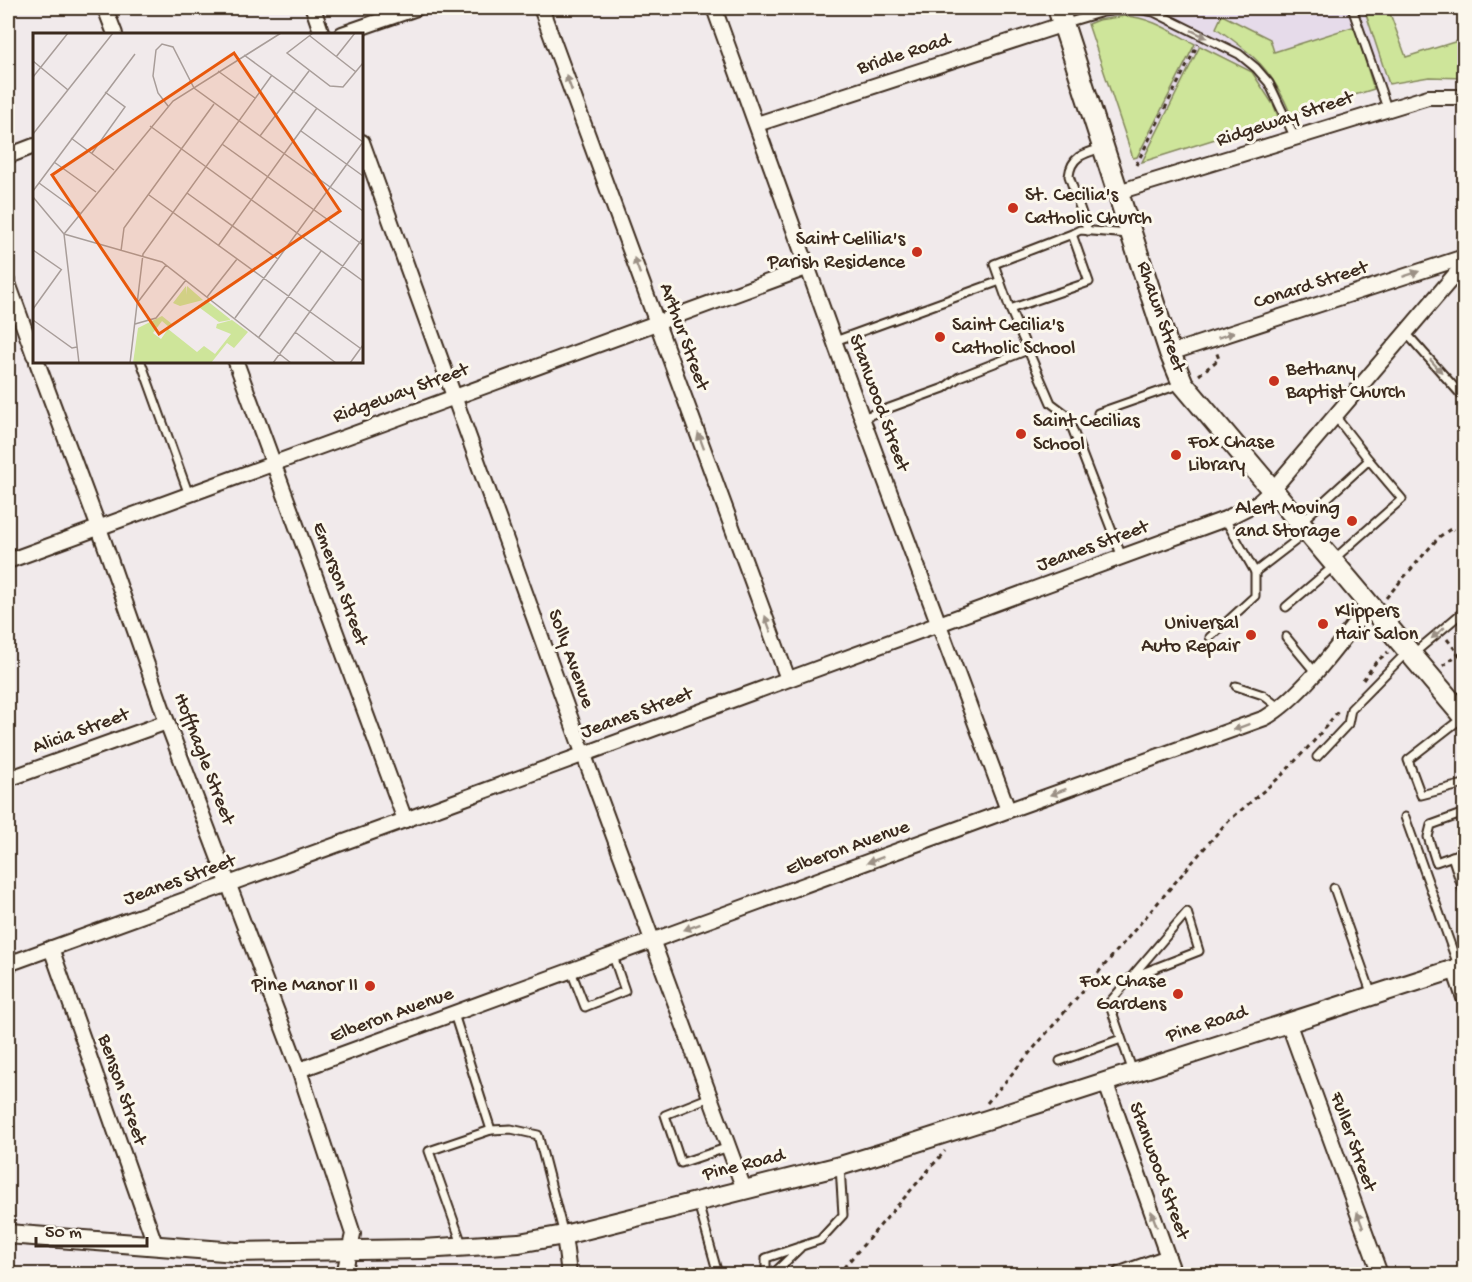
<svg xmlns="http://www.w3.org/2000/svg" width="1472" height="1282" font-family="'Gochi Hand',sans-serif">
<rect width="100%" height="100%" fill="#f1eaeb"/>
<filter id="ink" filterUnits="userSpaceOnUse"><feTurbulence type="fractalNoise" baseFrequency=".0167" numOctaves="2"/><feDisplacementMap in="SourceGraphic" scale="12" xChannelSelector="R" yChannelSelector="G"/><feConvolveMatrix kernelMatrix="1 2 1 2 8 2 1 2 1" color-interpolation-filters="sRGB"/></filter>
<g filter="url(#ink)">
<polygon fill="#e6dbea" points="1083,8 1364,8 1389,84 1136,165"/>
<g fill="#cee59a" stroke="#84885c" stroke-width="1.5">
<polygon points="1364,8 1388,8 1406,57 1464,39 1464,78 1429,77 1389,84"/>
<path d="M1222,15L1270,39L1274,52L1352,27L1355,28L1374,89L1291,115C1273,71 1254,54 1216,28Z"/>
<path d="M1125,16C1150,17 1172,32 1195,44L1137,157L1133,158L1088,24L1098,20Z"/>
<polygon points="1200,46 1252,72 1274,106 1279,119 1142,162"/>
</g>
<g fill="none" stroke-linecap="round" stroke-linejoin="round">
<g stroke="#3b2a1e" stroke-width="11">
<g id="service">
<polyline points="1352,8 1387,108"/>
<polyline points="1066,23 1103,12 1134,8 1154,12 1239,54 1256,68 1269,83 1295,138"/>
<path d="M1088,231L1069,176C1071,156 1085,153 1102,148"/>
<polyline points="1072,234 1089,282 1010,309 994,264 1072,234 1080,230 1129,234"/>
<polyline points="1010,309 1051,403 1067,415 1122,557"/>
<polyline points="1407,334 1464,398"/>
<polyline points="835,341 1000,281"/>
<polyline points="141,362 189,495"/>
<polyline points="1098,413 1181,384"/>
<polyline points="862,418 944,388 959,377 1028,350"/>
<polyline points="1225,519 1255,572 1307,532"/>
<polyline points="1301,522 1369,460 1335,416"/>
<polyline points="1333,560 1402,499 1369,460"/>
<polyline points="1286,607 1334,566"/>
<polyline points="1210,637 1255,596 1255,572"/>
<polyline points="1286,637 1315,672"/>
<polyline points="1413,654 1464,611"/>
<polyline points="1236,686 1263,695 1281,709"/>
<polyline points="1462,718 1408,760 1421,795 1464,784"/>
<polyline points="1317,757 1348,724 1351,709 1407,652"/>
<polyline points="1464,813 1431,825 1428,837 1436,862 1464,852"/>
<polyline points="1405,817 1459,968"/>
<polyline points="1452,856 1464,893"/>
<polyline points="1334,888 1372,995"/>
<polyline points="571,971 585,1007 625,991 613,956"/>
<polyline points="1132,977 1199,951 1187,912 1109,1003 1133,1072"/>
<polyline points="454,1014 491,1130"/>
<polyline points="1060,1061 1121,1039"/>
<polyline points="710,1097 665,1115 681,1163 729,1147"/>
<polyline points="698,1203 718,1274"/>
<polyline points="462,1244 429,1151 491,1130 511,1129 538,1135 564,1235"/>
<polyline points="766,1274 766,1258 820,1240 843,1215 840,1166"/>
<polyline points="773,1274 800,1248"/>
</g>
</g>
<g stroke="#3b2a1e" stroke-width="18">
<g id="minor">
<polyline points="105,8 115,34"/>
<polyline points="313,8 322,34"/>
<polyline points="541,8 788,679"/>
<polyline points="714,8 862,418 1008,810"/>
<polyline points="342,34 417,8"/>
<polyline points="757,124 1064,24"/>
<polyline points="362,142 578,739 744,1189"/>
<polyline points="8,156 34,146"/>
<polyline points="1118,192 1428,97 1464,97"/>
<polyline points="8,283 34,355"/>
<polyline points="1170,353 1464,257"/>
<polyline points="37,362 99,528 167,722 299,1070 353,1234 344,1274"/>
<polyline points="236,362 405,820"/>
<polyline points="8,561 809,267"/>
<polyline points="8,779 167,722"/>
<polyline points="51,948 155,1244"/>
<polyline points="8,964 405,820 1225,519 1259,502 1273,489 1464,264"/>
<polyline points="1454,969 1464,998"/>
<polyline points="1288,1022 1380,1274"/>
<path d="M299,1070L1012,809L1265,718C1303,696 1342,640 1370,604"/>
<polyline points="1105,1081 1174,1274"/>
<polyline points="564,1235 569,1274"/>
<polyline points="1120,1274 1168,1257"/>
</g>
</g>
<g stroke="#3b2a1e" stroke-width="22">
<g id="tertiary">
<polyline points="1043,1102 1464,966"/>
<polyline points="8,1234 236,1252 423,1249 519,1243 564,1235 840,1166 889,1151"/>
</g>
</g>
<g stroke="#3b2a1e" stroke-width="24">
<polyline id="secondary" points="1058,8 1170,353 1183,384 1464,717"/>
</g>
<g stroke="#3b2a1e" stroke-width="3" stroke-dasharray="4.5 4.5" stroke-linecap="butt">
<polyline points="1136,165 1198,44"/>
<polyline points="1199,375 1219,359 1216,351"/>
<polyline points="1386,598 1439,537 1452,528 1454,530"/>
<polyline points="1447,639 1464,661"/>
<polyline points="1443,666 1458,654"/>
<polyline points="1363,680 1376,662 1388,652"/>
<polyline points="987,1103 1225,824 1281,776 1314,741 1340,709"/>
<polyline points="838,1274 945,1151"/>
</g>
<use href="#service" stroke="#fbf7ec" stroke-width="7"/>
<use href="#minor" stroke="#fbf7ec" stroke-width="14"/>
<use href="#tertiary" stroke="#fbf7ec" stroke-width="18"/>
<use href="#secondary" stroke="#fbf7ec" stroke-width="20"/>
<g stroke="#3b2a1e" stroke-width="22" stroke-linecap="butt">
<polyline id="tertiary-bridge" points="889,1151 1043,1102"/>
</g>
<use href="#tertiary-bridge" stroke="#fbf7ec" stroke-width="18"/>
</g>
<defs><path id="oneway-solid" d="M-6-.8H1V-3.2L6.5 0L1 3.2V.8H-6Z" transform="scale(1.5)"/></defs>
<g fill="#9b9085">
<use href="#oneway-solid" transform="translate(1199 34) rotate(26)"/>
<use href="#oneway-solid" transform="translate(569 83) rotate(-110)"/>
<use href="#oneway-solid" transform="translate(637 266) rotate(-110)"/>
<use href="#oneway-solid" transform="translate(1411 274) rotate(-18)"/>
<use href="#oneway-solid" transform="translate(1226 335) rotate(-18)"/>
<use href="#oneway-solid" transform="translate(1436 366) rotate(48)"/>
<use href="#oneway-solid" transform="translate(701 441) rotate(-110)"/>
<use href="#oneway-solid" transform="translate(768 624) rotate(-110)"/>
<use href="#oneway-solid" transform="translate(1438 633) rotate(140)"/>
<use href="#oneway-solid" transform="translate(1241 727) rotate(160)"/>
<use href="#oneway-solid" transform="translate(1058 792) rotate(160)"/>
<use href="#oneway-solid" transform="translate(875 860) rotate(160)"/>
<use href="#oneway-solid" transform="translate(692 927) rotate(160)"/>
<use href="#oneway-solid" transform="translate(1154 1219) rotate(-110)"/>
<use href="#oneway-solid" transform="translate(1360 1220) rotate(-110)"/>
</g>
</g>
<g fill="#c8321e" stroke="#fbf7ec" stroke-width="2">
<circle cx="1013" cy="208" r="6"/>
<circle cx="917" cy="252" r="6"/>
<circle cx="940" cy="337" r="6"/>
<circle cx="1274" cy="381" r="6"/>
<circle cx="1021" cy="434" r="6"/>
<circle cx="1176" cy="455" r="6"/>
<circle cx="1352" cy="521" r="6"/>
<circle cx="1323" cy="624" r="6"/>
<circle cx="1251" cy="635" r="6"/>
<circle cx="370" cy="986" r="6"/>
<circle cx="1178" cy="994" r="6"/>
</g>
<g text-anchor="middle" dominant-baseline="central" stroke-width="6" stroke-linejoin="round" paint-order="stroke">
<g font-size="20" fill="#3b2a1e" stroke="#fbf7ec">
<text transform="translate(904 55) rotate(-18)">Bridle Road</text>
<text transform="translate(1285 120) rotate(-18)">Ridgeway Street</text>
<text transform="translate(1311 286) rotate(-18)">Conard Street</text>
<text transform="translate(1160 317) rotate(71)">Rhawn Street</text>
<text transform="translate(683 337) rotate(70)">Arthur Street</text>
<text transform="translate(401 394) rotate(-20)">Ridgeway Street</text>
<text transform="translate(878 403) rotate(70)">Stanwood Street</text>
<text transform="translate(1093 547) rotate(-20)">Jeanes Street</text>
<text transform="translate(339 584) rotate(70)">Emerson Street</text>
<text transform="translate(570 659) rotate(70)">Solly Avenue</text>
<text transform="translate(637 714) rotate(-20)">Jeanes Street</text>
<text transform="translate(81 732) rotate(-20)">Alicia Street</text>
<text transform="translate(203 759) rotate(69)">Hoffnagle Street</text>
<text transform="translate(848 849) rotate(-20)">Elberon Avenue</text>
<text transform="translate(180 881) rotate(-20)">Jeanes Street</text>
<text transform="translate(392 1016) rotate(-20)">Elberon Avenue</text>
<text transform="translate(1207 1025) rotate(-18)">Pine Road</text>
<text transform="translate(121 1090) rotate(71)">Benson Street</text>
<text transform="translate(1352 1142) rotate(70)">Fuller Street</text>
<text transform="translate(744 1166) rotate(-14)">Pine Road</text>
<text transform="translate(1158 1171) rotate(70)">Stanwood Street</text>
</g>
<g font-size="20" fill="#3b2a1e" stroke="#fbf7ec" text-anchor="start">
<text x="1025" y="196">St. Cecilia's<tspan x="1025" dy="23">Catholic Church</tspan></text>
<text x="905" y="240" text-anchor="end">Saint Celilia's<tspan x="905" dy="23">Parish Residence</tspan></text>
<text x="952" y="326">Saint Cecilia's<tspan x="952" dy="23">Catholic School</tspan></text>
<text x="1286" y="370">Bethany<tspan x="1286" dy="23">Baptist Church</tspan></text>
<text x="1033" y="422">Saint Cecilias<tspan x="1033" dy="23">School</tspan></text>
<text x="1188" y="443">Fox Chase<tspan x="1188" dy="23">Library</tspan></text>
<text x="1340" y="509" text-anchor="end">Alert Moving<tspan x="1340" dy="23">and Storage</tspan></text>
<text x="1335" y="612">Klippers<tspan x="1335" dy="23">Hair Salon</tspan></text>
<text x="1239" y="624" text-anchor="end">Universal<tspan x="1239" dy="23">Auto Repair</tspan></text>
<text x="1166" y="982" text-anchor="end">Fox Chase<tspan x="1166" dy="23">Gardens</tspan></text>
<text x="358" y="986" text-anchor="end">Pine Manor II</text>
</g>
</g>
<g transform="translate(33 33)">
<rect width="330" height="330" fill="#f1eaeb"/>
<path d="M153,253L154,262V253L170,267L147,273L140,270ZM173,267L197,286V287L186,289L167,275L158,278ZM129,283L139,291L136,294L129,288L120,300L128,306L135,296L164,319L171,313L182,321L198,301L183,295L184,291L199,287L215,299L201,315L194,310L178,330H100L105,295Z" fill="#cee59a"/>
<path fill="none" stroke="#a89d99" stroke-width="1.5" d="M280,0L254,20L297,53L310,54L330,30M277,3L323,39M211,22L330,109M303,24L322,0M0,28L35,57M185,38L222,65M0,44L35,0M135,73L125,60L120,43L123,17L129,11L140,14L161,55L330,178M117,93L330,248M268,98L330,143M0,101L80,0M227,103L276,38M38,105L81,137M189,111L330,212M59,120L92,74L72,59M21,129L63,159M6,150L47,180M0,158L102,21M154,160L245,226M116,162L327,315M0,164L31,201L46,330M31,201L140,68L248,0M31,201L129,229L258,330M185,213L284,75M0,217L29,237M88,218L91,195L181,71M174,264L204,226M105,269L133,232M0,276L28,237M202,285L330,109M0,287L39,315L44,314M102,291L123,285L153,247M262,299L303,330M226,304L288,218M97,330L110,221L239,42M240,330L330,205M317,330L330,312"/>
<path fill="#e8590c" fill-opacity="0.15" stroke="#e8590c" stroke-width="3" d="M201,20L307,178L126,301L19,142Z"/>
<rect width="330" height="330" fill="none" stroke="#3b2a1e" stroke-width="3"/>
</g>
<rect width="1472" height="1282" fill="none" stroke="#fbf7ec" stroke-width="30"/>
<rect x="15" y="15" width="1442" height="1252" fill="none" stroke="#3b2a1e" stroke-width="2" filter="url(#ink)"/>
<path d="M36 1237v9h111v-9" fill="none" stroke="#3b2a1e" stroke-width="3"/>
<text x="45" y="1237" font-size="18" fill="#3b2a1e" stroke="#fbf7ec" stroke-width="4.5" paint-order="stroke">50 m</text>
</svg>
